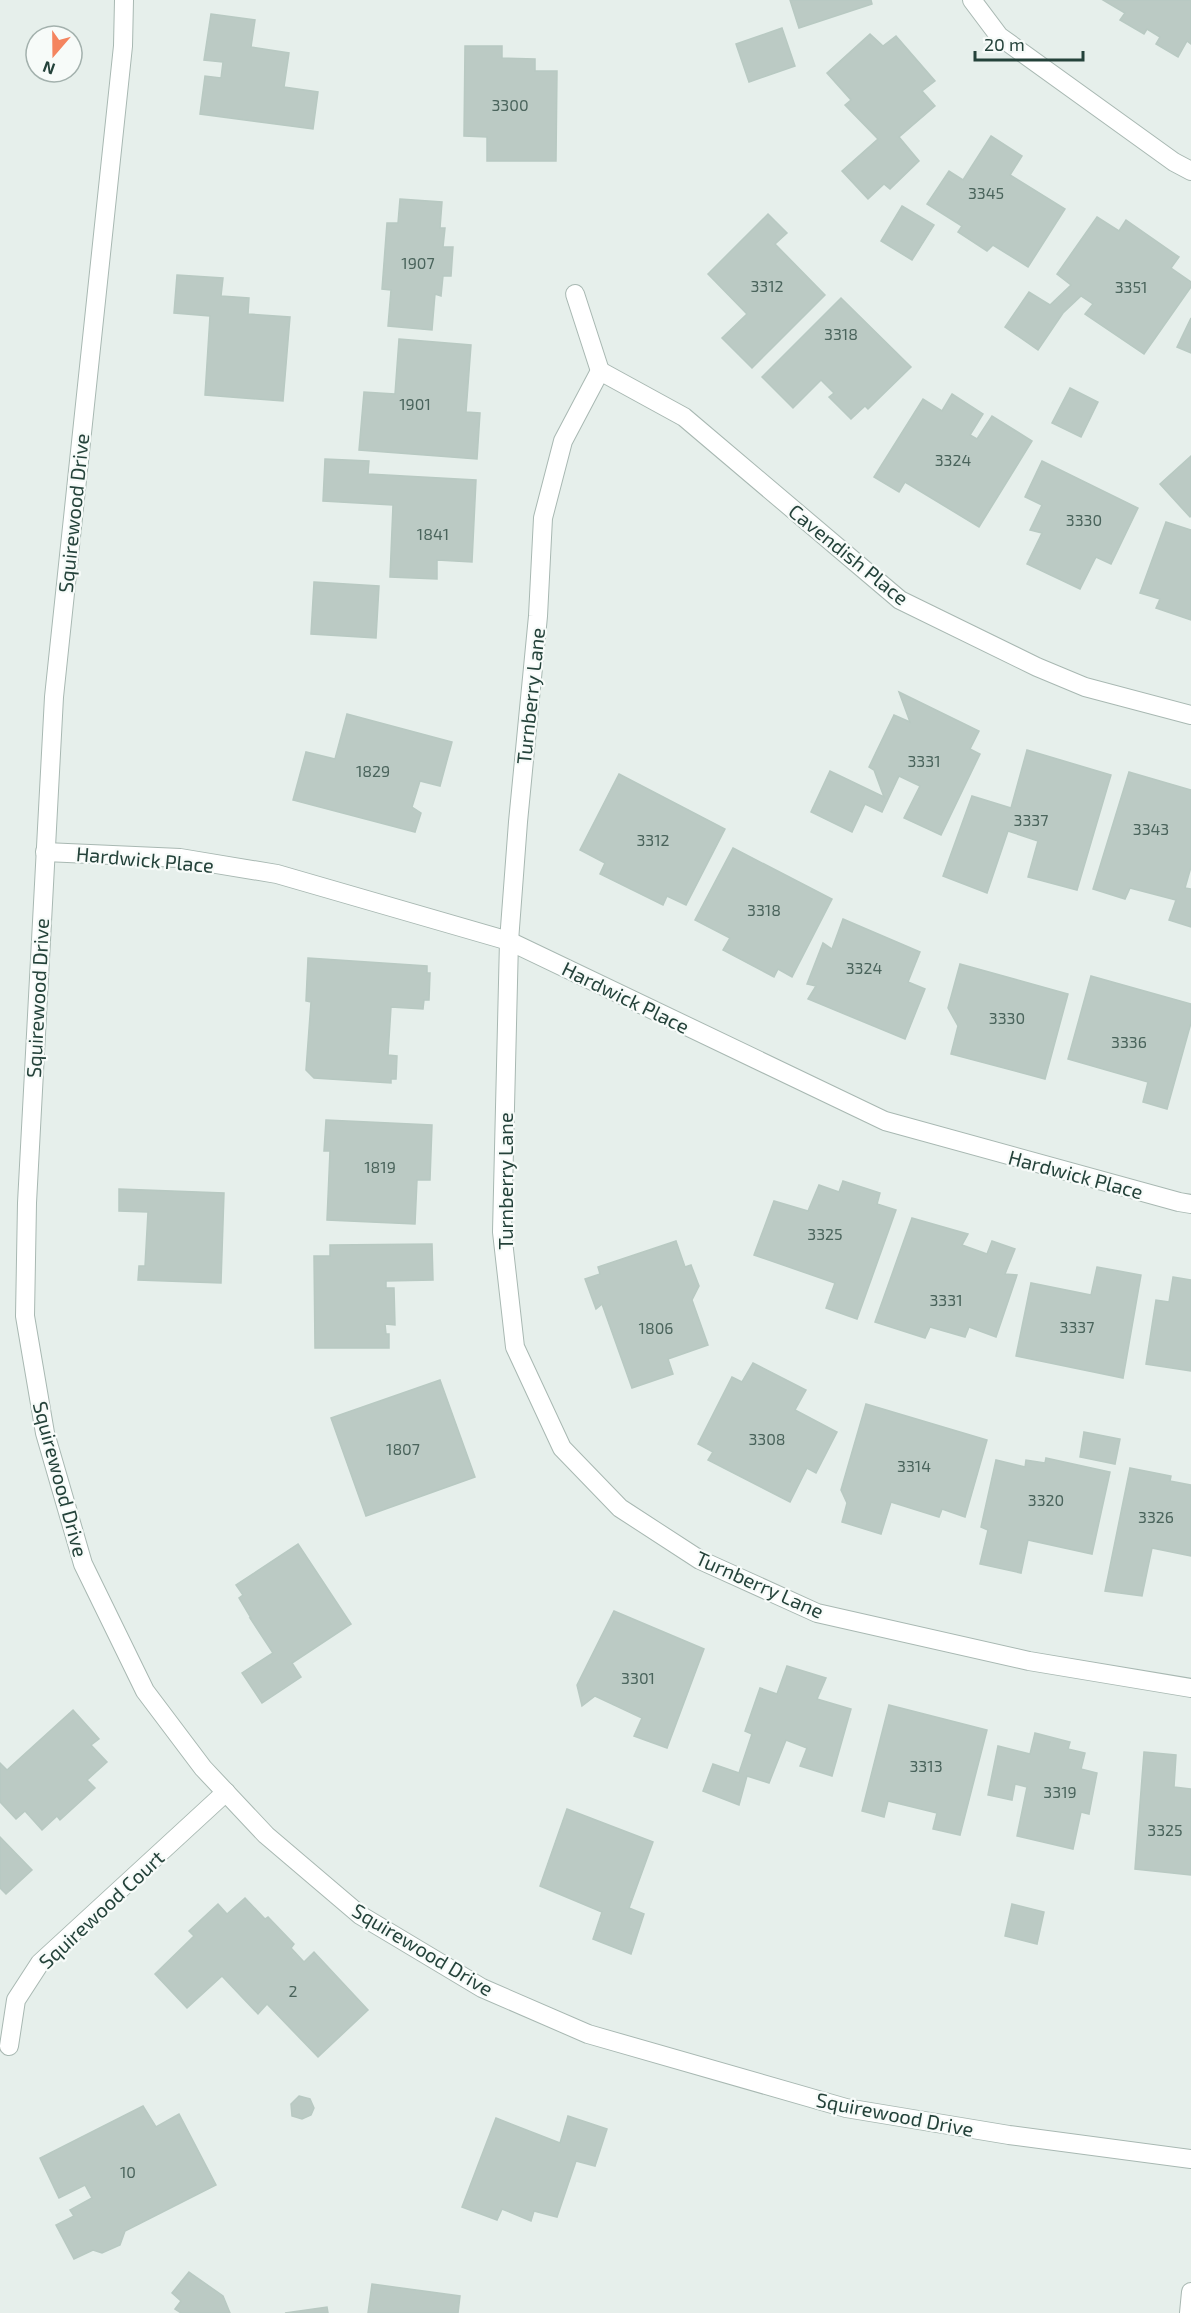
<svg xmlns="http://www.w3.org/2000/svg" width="1191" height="2313" font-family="'Exo 2',sans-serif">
<rect width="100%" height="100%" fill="#e6efeb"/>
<g fill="#bbcac4" stroke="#b8c9c2" stroke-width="1.5">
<polygon points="790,0 871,0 872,4 799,28"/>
<polygon points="1103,0 1191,0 1191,44 1187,41 1178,57 1156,44 1160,37 1147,29 1144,34 1120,20 1125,13"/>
<polygon points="211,14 255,20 251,47 289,53 284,87 318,92 313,129 200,114 205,76 221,78 223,62 204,60"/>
<polygon points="782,28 795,66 749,82 736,44"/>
<polygon points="870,34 883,46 896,36 935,81 922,91 935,106 899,137 919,161 890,189 884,184 868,199 842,171 878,139 845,105 851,100 827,73"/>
<polygon points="465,46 502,46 502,58 535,59 535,71 557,71 556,161 487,161 487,137 464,136"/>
<polygon points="991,136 1022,156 1010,175 1065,209 1028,267 993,245 987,251 958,232 962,226 927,204 949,171 963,180"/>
<polygon points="400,199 442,202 440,228 445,228 443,247 453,247 451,276 443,276 441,296 435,294 432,330 388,326 391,290 382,289 387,223 398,223"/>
<polygon points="902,206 934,225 912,260 881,241"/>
<polygon points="768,214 787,233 775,244 825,295 752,368 722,338 747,314 708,274"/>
<polygon points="1097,217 1119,231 1126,220 1179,257 1171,268 1191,282 1191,287 1144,354 1085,314 1093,304 1081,296 1063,313 1038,350 1005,327 1029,292 1050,305 1071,285 1057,274"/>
<polygon points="177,275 223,278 221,296 249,298 248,314 290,317 283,401 205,395 210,316 174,313"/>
<polygon points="841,298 911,367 868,409 865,406 851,419 829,397 834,393 821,380 793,408 762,377"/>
<polygon points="1191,318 1191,353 1177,347"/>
<polygon points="399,339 471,345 466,412 480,413 477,459 359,450 364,392 395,394"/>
<polygon points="1070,388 1098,402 1081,437 1052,423"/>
<polygon points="952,394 983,414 970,435 977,439 992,416 1032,441 979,527 905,482 899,492 874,477 923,399 942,411"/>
<polygon points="1191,456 1191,516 1190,517 1160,484"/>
<polygon points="325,459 369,461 368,474 476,480 472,562 437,560 437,579 390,577 393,505 323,501"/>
<polygon points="1042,461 1138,508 1111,564 1096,557 1080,589 1027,564 1042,533 1030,530 1042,505 1025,497"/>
<polygon points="1166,522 1191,530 1191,620 1156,608 1160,599 1140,593"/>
<polygon points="314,582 379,586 376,638 311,634"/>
<polygon points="899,692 979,731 970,749 980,754 941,835 904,818 920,786 899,776 882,812 865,804 852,832 811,812 830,771 884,797 874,770 869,767 894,715 910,722"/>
<polygon points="347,714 452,742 440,786 420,781 412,807 421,813 415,832 293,800 306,752 335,759"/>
<polygon points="1027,750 1111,775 1077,890 1028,877 1038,841 1008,831 987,893 943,876 972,796 1011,808"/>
<polygon points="1129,772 1191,790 1191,867 1185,888 1191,889 1191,927 1169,920 1176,900 1130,888 1125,899 1093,889"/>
<polygon points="619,774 725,829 686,905 667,896 663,905 600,874 605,863 580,850"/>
<polygon points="733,848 832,899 792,977 778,969 774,977 723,950 730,938 695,920"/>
<polygon points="843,919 920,952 908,982 925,989 905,1039 808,999 816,986 807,984 823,943 832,949"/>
<polygon points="308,958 427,966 427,973 430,973 429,1000 424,1000 423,1009 391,1007 388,1055 397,1056 396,1079 391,1079 391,1083 314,1078 306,1070 311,1002 306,1001"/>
<polygon points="960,964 1068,994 1045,1079 951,1054 958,1026 948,1008"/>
<polygon points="1091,976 1191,1004 1191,1023 1167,1109 1143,1102 1148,1082 1068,1059"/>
<polygon points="326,1120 432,1125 430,1180 417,1180 415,1224 327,1220 330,1151 324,1151"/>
<polygon points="843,1181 880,1193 877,1204 896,1210 857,1319 826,1308 835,1283 754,1255 774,1201 808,1211 819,1185 839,1192"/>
<polygon points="119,1189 224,1193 221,1283 138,1280 139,1266 145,1266 148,1212 119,1211"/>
<polygon points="912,1218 968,1234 962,1245 987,1254 992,1241 1015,1249 1005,1274 1017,1275 996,1337 969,1327 965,1337 930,1327 925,1338 875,1322"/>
<polygon points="676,1241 685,1267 691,1265 699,1286 692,1300 708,1345 668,1359 673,1374 632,1388 602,1304 596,1309 585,1279 600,1274 598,1267"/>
<polygon points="432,1244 433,1280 386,1281 386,1288 394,1288 395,1325 385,1324 386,1334 389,1334 389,1348 315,1348 314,1256 330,1256 330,1245"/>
<polygon points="1097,1267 1141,1275 1123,1378 1016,1356 1031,1283 1091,1295"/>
<polygon points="1173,1277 1191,1280 1191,1371 1146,1364 1156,1300 1169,1302"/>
<polygon points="753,1363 806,1390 795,1410 837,1432 816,1473 807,1468 790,1502 708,1460 713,1452 698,1444 732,1377 742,1382"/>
<polygon points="440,1380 475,1477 366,1516 331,1418"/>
<polygon points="866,1404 987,1440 965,1517 942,1509 939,1517 891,1502 881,1534 842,1522 847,1503 841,1490"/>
<polygon points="1084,1432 1120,1439 1115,1464 1080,1457"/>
<polygon points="1046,1458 1110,1472 1092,1554 1028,1540 1021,1573 980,1564 988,1530 981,1527 996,1460 1025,1467 1026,1460 1045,1463"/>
<polygon points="1130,1468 1171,1476 1170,1481 1191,1485 1191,1556 1152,1548 1142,1596 1105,1591"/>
<polygon points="298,1544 351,1624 292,1663 301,1677 262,1703 242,1673 273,1653 250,1618 251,1618 239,1598 243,1595 236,1585"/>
<polygon points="614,1611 704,1649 667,1748 634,1736 642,1718 595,1696 582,1706 577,1685"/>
<polygon points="787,1666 826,1678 817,1699 851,1709 832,1776 800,1766 807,1748 786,1740 769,1783 747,1776 739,1805 703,1791 713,1764 739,1773 752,1734 745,1731 760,1688 777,1694"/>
<polygon points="889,1705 987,1730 960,1835 933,1829 937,1813 888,1801 884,1817 862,1811"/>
<polygon points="73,1710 99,1739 91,1745 107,1762 87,1780 95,1788 60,1820 57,1816 42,1830 25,1811 16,1819 0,1802 0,1763 7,1770"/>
<polygon points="1035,1733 1070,1742 1068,1749 1085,1753 1081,1769 1097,1773 1089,1814 1081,1812 1073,1849 1017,1836 1027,1787 1015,1784 1012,1800 988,1795 998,1746 1030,1754"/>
<polygon points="1144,1752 1176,1755 1174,1787 1191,1789 1191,1875 1135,1869"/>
<polygon points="567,1809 653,1842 629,1908 644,1914 631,1954 593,1939 602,1912 540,1886"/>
<polygon points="0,1837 32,1870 6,1894 0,1888"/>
<polygon points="245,1898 265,1919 268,1917 294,1944 291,1948 304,1962 314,1952 368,2010 318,2057 267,2004 258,2014 222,1976 187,2008 155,1974 194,1936 189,1931 218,1904 227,1914"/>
<polygon points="1012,1904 1044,1912 1037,1944 1005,1936"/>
<polygon points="299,2096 310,2099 314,2108 311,2115 302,2119 292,2116 291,2104"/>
<polygon points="143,2106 156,2127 179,2114 216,2185 125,2231 120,2245 102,2253 93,2250 74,2259 56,2225 74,2216 70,2210 92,2198 85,2185 59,2198 40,2158"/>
<polygon points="568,2116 607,2129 595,2166 576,2161 557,2217 534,2211 531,2221 502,2209 497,2220 462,2207 496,2118 560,2143"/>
<polygon points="189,2272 223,2296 230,2313 181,2313 175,2309 181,2301 172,2293"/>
<polygon points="372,2284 460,2296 458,2313 368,2313"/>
<polygon points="327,2307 328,2313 285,2313"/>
</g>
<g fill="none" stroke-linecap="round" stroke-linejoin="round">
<g stroke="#a8b8b2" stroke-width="20">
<g id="minor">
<polyline points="124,0 123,46 54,697 27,1203 25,1316 45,1433 83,1564 145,1691 203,1768 266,1835 360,1915 482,1988 588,2034 846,2108 1009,2135 1191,2159"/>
<polyline points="972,0 999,36 1174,162 1191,171"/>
<polyline points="575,294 600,371"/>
<polyline points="600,371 563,441 543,518 538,616 518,822 509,941 502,1232 515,1347 562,1448 620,1508 700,1560 817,1613 1029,1661 1191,1688"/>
<polyline points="600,371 684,417 900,600 1037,667 1085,687 1191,715"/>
<polyline points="45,852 180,858 277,874 509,941 885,1121 1179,1202 1191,1204"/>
<polyline points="9,2046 16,2000 40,1963 226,1792"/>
<polyline points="1189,2313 1191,2292"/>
</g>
</g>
<use href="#minor" stroke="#fff" stroke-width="18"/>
</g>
<g text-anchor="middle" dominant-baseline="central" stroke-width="4.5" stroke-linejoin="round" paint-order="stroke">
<g font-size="16" fill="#4a645c">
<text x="510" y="104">3300</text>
<text x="986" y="192">3345</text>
<text x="418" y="262">1907</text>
<text x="767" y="285">3312</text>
<text x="1131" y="286">3351</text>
<text x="841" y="333">3318</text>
<text x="415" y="403">1901</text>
<text x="953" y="459">3324</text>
<text x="1084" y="519">3330</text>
<text x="433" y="533">1841</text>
<text x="924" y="760">3331</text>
<text x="373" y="770">1829</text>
<text x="1031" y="819">3337</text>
<text x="1151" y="828">3343</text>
<text x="653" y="839">3312</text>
<text x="764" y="909">3318</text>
<text x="864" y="967">3324</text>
<text x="1007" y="1017">3330</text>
<text x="1129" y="1041">3336</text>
<text x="380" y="1166">1819</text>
<text x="825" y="1233">3325</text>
<text x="946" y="1299">3331</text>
<text x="1077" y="1326">3337</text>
<text x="656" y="1327">1806</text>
<text x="767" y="1438">3308</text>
<text x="403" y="1448">1807</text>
<text x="914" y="1465">3314</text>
<text x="1046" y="1499">3320</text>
<text x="1156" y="1516">3326</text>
<text x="638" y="1677">3301</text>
<text x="926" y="1765">3313</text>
<text x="1060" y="1791">3319</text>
<text x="1165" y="1829">3325</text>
<text x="293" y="1990">2</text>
<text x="128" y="2171">10</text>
</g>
<g font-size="20" fill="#24423a" stroke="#f7fbf9">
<text transform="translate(73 513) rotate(-84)">Squirewood Drive</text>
<text transform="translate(849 554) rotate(39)">Cavendish Place</text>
<text transform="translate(530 696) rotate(-84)">Turnberry Lane</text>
<text transform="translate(145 859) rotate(5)">Hardwick Place</text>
<text transform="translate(626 997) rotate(26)">Hardwick Place</text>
<text transform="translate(37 998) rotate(-87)">Squirewood Drive</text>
<text transform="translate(1076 1174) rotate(15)">Hardwick Place</text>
<text transform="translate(505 1181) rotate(-90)">Turnberry Lane</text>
<text transform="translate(61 1479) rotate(75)">Squirewood Drive</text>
<text transform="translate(760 1584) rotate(24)">Turnberry Lane</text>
<text transform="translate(101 1909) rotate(-43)">Squirewood Court</text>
<text transform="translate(423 1949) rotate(31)">Squirewood Drive</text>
<text transform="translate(895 2114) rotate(11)">Squirewood Drive</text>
</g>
</g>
<g transform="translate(54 54) rotate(200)"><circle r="28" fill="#f7fbf9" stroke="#a3b1ad" stroke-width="1.5"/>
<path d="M0-4.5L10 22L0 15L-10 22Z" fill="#f4845f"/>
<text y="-9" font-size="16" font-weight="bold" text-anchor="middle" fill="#24423a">N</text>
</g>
<path d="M975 51v9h108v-9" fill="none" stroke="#24423a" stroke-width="3"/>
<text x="984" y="51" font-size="18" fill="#24423a" stroke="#f7fbf9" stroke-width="4.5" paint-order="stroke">20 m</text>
</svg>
